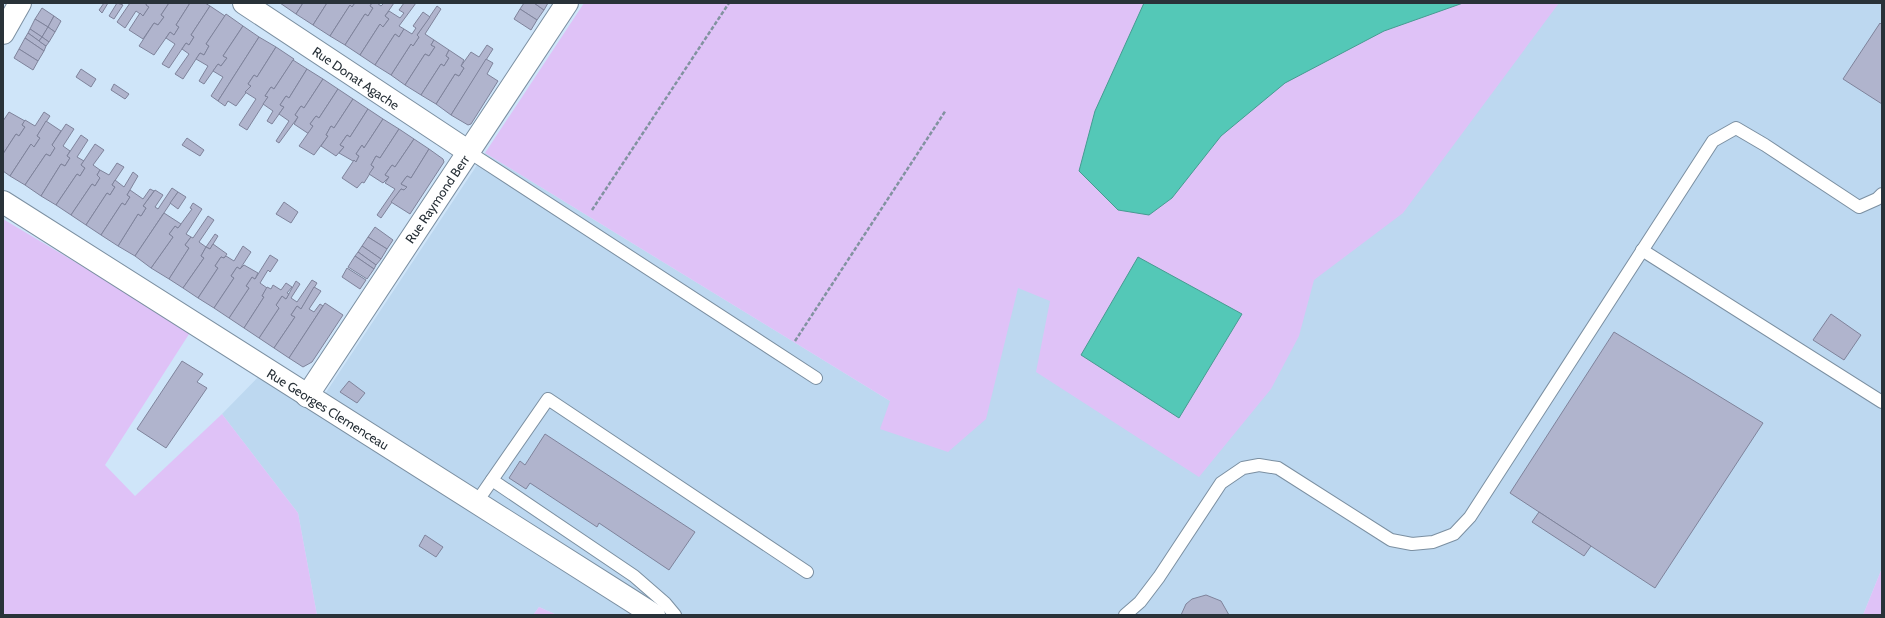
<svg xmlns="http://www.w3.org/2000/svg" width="1885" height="618" font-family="Cabin,sans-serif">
<rect width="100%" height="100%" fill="#cfe5f9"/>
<polygon fill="#bdd8f0" points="1057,3 1882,3 1882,568 1863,615 557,615 539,607 533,615 317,615 298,513 222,414 272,363 323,397 485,153 890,401"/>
<g fill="#dfc2f7">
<polygon points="584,3 1144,3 1095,111 1079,171 1172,198 1221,136 1285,83 1384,31 1463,3 1559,3 1403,213 1314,280 1299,336 1271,389 1199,477 1036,372 1050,301 1018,288 986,419 948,452 880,429 890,401 485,153"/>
<polygon points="3,219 191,331 105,465 135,496 222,414 298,513 317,615 3,615"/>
<polygon points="1882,568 1882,615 1863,615"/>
<polygon points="539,607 557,615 533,615"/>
</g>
<g fill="#54c8b7" stroke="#479b91">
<polygon points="1144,3 1463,3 1384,31 1285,83 1221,136 1172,198 1149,215 1118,210 1079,171 1095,111"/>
<polygon points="1138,257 1242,314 1179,418 1081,355"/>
</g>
<g fill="#b0b4cd" stroke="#7f839b">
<polygon points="104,3 108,3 102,13 99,10"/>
<polygon points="117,3 123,5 114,19 109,16"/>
<polygon points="130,3 147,3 146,5 149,7 143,16 136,11 125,28 117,22"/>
<polygon points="147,3 169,3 161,15 164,17 158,25 154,23 143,39 129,30 140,13 143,16 149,7 146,5"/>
<polygon points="169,3 190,3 176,25 179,27 174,35 170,32 154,55 139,46 154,23 158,25 164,17 161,15"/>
<polygon points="190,3 205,3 210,6 191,35 194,37 189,45 186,43 169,68 162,64 175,44 166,38 170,32 174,35 179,27 176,25"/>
<polygon points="280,3 303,3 296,14"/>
<polygon points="303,3 327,3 313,25 296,14"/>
<polygon points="327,3 355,3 352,7 350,5 330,36 313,25"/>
<polygon points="355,3 372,3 370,6 373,8 368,16 365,14 345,45 330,36 350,5 352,7"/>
<polygon points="372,3 377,3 381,6 384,3 394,3 385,16 389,19 383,27 380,24 360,55 345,45 365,14 368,16 373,8 370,6"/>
<polygon points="404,3 416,3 399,26 404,29 399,37 395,34 375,65 360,55 380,24 383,27 389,19 385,16 389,11 400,18 404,13 399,10"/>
<polygon points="524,3 534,3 544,10 537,20 520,9"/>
<polygon points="534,3 548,3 544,10"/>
<polygon points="210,6 225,16 206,44 209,46 204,55 200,53 183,79 175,74 189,54 182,49 186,43 189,45 194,37 191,35"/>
<polygon points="437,6 441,9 425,34 434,40 431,45 435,47 429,56 425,54 405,85 391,75 411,44 413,46 419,37 417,35"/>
<polygon points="42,8 54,16 48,27 35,19"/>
<polygon points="520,9 537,20 531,30 514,19"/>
<polygon points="423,12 430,17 417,35 419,37 413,46 411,44 391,75 375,65 395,34 399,37 404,29 412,34 416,28 413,26"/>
<polygon points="226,14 243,26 223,56 227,58 221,66 218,64 204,84 199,81 208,66 196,59 200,53 204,55 209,46 206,44"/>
<polygon points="54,16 61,21 55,32 48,27"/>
<polygon points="35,19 48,27 42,37 30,29"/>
<polygon points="1880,23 1882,25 1882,104 1843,79"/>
<polygon points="243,26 259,37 218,101 211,96 223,77 213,71 218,64 221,66 227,58 223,56"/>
<polygon points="48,27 55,32 49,42 42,37"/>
<polygon points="30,29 42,37 39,41 28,33"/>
<polygon points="28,33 46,46 44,51 25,38"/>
<polygon points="42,37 49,42 46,46 39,41"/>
<polygon points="259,37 276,47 257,77 254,75 248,84 251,86 236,106 228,101 225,106 218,101"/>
<polygon points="25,38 44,51 38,61 19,49"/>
<polygon points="434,40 449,50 446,56 449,58 444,66 441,64 421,95 405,85 425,54 429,56 435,47 431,45"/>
<polygon points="487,45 493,49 451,115 436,104 455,74 459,76 464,68 461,66 471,52 479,57"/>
<polygon points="276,47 294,59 274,89 271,87 265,96 268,97 247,130 239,125 256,99 245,92 251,86 248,84 254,75 257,77"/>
<polygon points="19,49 38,61 33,70 14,58"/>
<polygon points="449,50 464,60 461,66 464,68 459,76 455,74 436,104 421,95 441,64 444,66 449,58 446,56"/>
<polygon points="486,59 493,63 487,74 498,81 471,124 468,125 451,115"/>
<polygon points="293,60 307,69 289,98 286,96 280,105 284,107 272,124 267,121 273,111 263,104 268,97 265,96 271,87 274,89"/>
<polygon points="81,69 96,79 91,87 76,77"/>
<polygon points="307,69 323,79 304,108 301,106 295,115 298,117 279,143 276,141 289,121 279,114 284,107 280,105 286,96 289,98"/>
<polygon points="323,79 338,89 319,118 316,116 310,124 313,126 309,134 294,124 298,117 295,115 301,106 304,108"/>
<polygon points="114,84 129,94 126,98 125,99 111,90"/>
<polygon points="338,89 353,99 334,128 331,126 326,135 328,136 314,155 299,146 313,126 310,124 316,116 319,118"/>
<polygon points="353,99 368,109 350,137 347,135 340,145 344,147 336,156 321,146 328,136 326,135 331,126 334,128"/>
<polygon points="368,109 383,119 364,148 362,145 356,154 359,156 356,162 354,160 353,161 339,153 344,147 340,145 347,135 350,137"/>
<polygon points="9,112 25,121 22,125 25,127 19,136 16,134 3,154 3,121"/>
<polygon points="44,112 50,116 37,136 40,138 34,147 31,144 10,176 3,171 3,154 16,134 19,136 25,127 22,125 25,120 35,126"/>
<polygon points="383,119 399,129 380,158 376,156 371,165 374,167 364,183 362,182 357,188 342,178 354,160 356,162 359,156 356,154 362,145 364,148"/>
<polygon points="46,121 61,131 52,145 55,148 50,156 46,154 25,185 10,176 31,144 34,147 40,138 37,136"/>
<polygon points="66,124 74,129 63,146 70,151 67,156 70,158 65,166 61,164 41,196 25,185 46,154 50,156 55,148 52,145"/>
<polygon points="399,129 414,139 395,167 392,165 385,175 389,177 383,183 369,174 374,167 371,165 376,156 380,158"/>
<polygon points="81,135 88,140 77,157 84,161 81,165 85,168 80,176 77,174 56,205 41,196 61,164 65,166 70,158 67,156"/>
<polygon points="187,138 204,150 200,156 182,145"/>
<polygon points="414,139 429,149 411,178 407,176 401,184 407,187 404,190 401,189 381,218 377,215 395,189 385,183 389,177 385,175 392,165 395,167"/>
<polygon points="95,144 104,150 93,165 100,170 97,175 100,178 95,186 92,184 71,215 56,205 77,174 80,176 85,168 81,165"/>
<polygon points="429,149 443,159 444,162 410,214 391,202 401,189 404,190 407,187 401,184 407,176 411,178"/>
<polygon points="117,163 124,167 112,185 115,187 110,195 107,193 86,225 71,215 92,184 95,186 100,178 97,175 100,170 109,175"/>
<polygon points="133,172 138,176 127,195 130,197 125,205 122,203 101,235 86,225 107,193 110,195 115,187 112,185 115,180 124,187"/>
<polygon points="172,188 178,192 135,256 118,246 138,214 141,216 146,208 143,206 155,190 163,195 155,207 158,209"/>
<polygon points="150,189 154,191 143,206 146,208 141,216 138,214 118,246 101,235 122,203 125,205 130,197 127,195 130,190 143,199"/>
<polygon points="178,192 186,197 178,209 170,203"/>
<polygon points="284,202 298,212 291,223 276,214"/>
<polygon points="193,203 202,209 186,234 191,237 185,245 189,248 169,279 151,268 173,237 169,234 175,226 178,228 192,209 190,208"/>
<polygon points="164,213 181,224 178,228 175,226 169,234 173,237 151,268 135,256"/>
<polygon points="208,216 214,220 199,242 206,247 201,256 204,258 183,288 169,279 189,248 185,245 191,237 193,238"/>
<polygon points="375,227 393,240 387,249 368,237"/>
<polygon points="215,234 218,236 210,249 206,247"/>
<polygon points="368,237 387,249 381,259 362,246"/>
<polygon points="213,244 227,254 224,258 221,257 215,266 218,268 198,298 183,288 204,258 201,256 206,247 210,249"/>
<polygon points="243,246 251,252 240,269 237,267 231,276 234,278 214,308 198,298 218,268 215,266 221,257 224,258 226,256 234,261"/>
<polygon points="362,246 381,259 376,265 358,252"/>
<polygon points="358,252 376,265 374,269 355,256"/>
<polygon points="270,255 278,260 270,272 268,270 260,283 267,288 262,296 264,297 244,328 229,318 249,288 246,286 252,277 255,279"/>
<polygon points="355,256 374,269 367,279 348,267"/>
<polygon points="244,265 258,273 255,279 252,277 246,286 249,288 229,318 214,308 234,278 231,276 237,267 240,269"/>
<polygon points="347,268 366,280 360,289 342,277"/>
<polygon points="312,280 317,283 301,309 297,306 291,315 295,317 274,348 259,338 279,308 276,305 282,296 286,299 296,281 300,284 291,298 297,302"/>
<polygon points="286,283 292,287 287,293 289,294 286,299 282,296 276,305 279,308 259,338 244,328 264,297 262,296 267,287 271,289 273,285 281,290"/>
<polygon points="314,287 321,291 309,309 314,312 320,304 323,306 289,358 274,348 295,317 291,315 297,306 301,309"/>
<polygon points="325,303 343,315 312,362 303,367 289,358"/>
<polygon points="1831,314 1861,335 1844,360 1813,340"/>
<polygon points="1614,332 1763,423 1655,588 1510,493"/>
<polygon points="182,361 203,374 197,382 207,388 166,448 137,429"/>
<polygon points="349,381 365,393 357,403 340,392"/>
<polygon points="545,434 695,532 669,570 599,523 597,527 530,483 526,489 509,478 520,461 525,465"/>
<polygon points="1539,512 1591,546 1584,556 1532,522"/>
<polygon points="425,535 443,547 436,557 419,546"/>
<polygon points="1206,595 1221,601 1229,615 1181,615 1186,604 1192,599"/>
</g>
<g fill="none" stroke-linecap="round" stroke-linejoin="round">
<g stroke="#7b8fa1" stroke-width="14">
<g id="lane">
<polyline points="469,152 816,378"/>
<polyline points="1642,250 1882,402"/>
<polyline points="492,480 634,576 665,603 675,615"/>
<polyline points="476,503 548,399 807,572"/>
<polyline points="1125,615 1140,602 1159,577 1221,483 1243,468 1259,465 1278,468 1391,540 1412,544 1433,542 1454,534 1470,517 1713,141 1736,128 1765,145 1859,207 1877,199 1882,194"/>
</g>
</g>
<g stroke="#7b8fa1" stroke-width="24">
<g id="street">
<polyline points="244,3 469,152"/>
<polyline points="3,33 20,3"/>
<polyline points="307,396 567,3"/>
</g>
</g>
<g stroke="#7b8fa1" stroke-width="24">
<polyline id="secondary" points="3,202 654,615"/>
</g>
<g stroke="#8292a0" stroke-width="2.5" stroke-dasharray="4 2" stroke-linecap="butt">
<polyline points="592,210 729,3"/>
<polyline points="795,341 946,110"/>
</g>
<use href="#lane" stroke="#fff" stroke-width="12"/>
<use href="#street" stroke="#fff" stroke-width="22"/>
<use href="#secondary" stroke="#fff" stroke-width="22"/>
</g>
<g text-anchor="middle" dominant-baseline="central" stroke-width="3" stroke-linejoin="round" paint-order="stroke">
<g font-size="13" fill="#293239" stroke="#fff">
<text transform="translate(356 78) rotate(34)">Rue Donat Agache</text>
<text transform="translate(437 199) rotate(-56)">Rue Raymond Berr</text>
<text transform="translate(328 409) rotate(32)">Rue Georges Clemenceau</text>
</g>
</g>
<rect width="1885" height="618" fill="none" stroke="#293239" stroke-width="8"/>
</svg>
